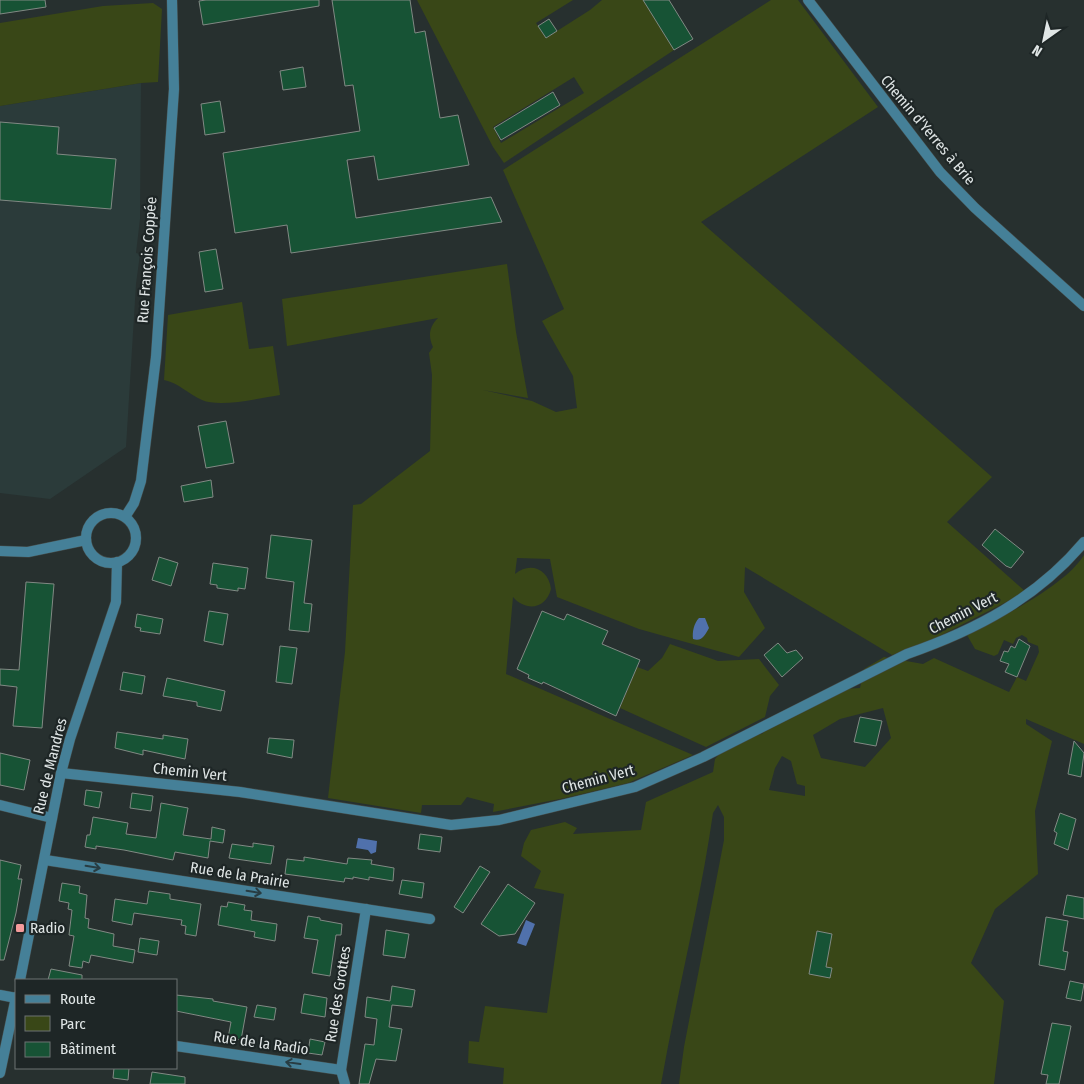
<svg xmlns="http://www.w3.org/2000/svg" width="1084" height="1084" font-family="'Fira Sans Condensed',sans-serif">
<rect width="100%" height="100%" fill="#27302f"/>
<polygon fill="#2b3b3a" points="141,83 140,219 136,253 140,254 136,284 126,447 50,499 0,493 0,106"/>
<g fill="#394717" fill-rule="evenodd">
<path d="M417,0H573L536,23L546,38L590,10L602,0H644L674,50L504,163L493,147ZM574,77L584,93L501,143L493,127Z"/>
<path d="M771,0H798L878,107L701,222L992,477L947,522L1026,592L928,642L892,655L745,567L744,592L765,628L739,657L639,629L557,597L550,559L517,558L515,574C530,561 549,569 551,589C546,609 526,612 513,597L506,674L693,755L628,783L565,798L493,812L494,804L467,797L461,805H422L421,813L328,798L345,652L353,505L361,504L430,451L432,375L429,353L433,347C428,336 429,327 438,318L287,346L282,299L507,264L516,332L528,398L483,390L532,401L556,412L577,408L573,376L542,321L564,309L503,170Z"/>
<polygon points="153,3 162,9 158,82 141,83 0,106 0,23 103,6"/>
<path d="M242,302L249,349L273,346L280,395C260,398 220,408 202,400C188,394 179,383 164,380L168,315Z"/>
<path d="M1084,555V744L1026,719V724L1052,741L1035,811L1038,874L995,909L971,963L1004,1001L994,1084H679L684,1047L724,840V817L718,805L713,813C700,904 677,993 661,1084H503L504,1068L468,1063L469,1041L479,1042L485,1006L547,1013L564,894L534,888L541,871L521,856L524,843L531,830L565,822L577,828L573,834L641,830L646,802L713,772L715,759L735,737L762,734L775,717L827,690L860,688L864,669L884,657L923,664L934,658L1009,692L1017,677L1026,681L1039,652L1038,646L1028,642L1027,638L1022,635L1016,638L1013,644L1004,640L998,654L994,656L975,649L967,635C1000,618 1065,586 1084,555ZM883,708L891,738L865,767L821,758L813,735L840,719ZM782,756L791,761L797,784L805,786V796L769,790L775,768Z"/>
<polygon points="670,644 718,661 759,659 779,685 770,696 765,717 706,747 620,708 637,667 648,671 662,658"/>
</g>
<g fill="#5071ac">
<path d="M699,618H705L709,628C705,635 702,642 693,639C692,632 694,623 699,618Z"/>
<polygon points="358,838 377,841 376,852 371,854 368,850 356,848"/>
<polygon points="526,920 535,924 526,946 517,943"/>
</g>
<g fill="#175335" stroke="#818984">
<polygon points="0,0 45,0 46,7 0,14"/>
<polygon points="206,0 319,0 319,6 203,25 199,1"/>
<polygon points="332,0 410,0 415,33 425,31 440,118 458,115 469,165 378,180 374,156 347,160 356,218 491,197 502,222 291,253 287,225 235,233 223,153 360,131 353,85 345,86"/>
<polygon points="643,0 669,0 693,39 674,50"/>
<polygon points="549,19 557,31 546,38 538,26"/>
<polygon points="303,67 306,87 283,90 280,71"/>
<polygon points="553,92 560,105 501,140 494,128"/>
<polygon points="220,101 225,132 205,135 201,104"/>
<polygon points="0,122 59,127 57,154 116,159 111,209 0,200"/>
<polygon points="216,249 223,289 205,292 199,252"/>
<polygon points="226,421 234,463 206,468 198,426"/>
<polygon points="211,480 213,497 184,502 181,486"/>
<polygon points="995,529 1024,552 1011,568 1006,566 982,545"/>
<polygon points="271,535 312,540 304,603 312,604 309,632 289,630 294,582 266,578"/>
<polygon points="159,557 178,563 171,586 152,580"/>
<polygon points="213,563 248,568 245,589 238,588 238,591 217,588 217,585 210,584"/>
<polygon points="26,582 54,584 42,728 13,726 17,687 0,685 0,669 19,670"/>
<polygon points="209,611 228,614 223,645 204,641"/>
<polygon points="542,611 564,620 567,614 608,631 602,644 640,660 616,716 543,682 542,684 528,678 529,675 517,669"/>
<polygon points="137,614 163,619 160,634 140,631 141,628 135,627"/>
<polygon points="1019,639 1030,646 1017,677 1005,672 1009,664 1000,661 1004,651 1008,652 1011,646 1015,648"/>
<polygon points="778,643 787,653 796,650 803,658 782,677 764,655"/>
<polygon points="280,646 297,648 292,684 276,682"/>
<polygon points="123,672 145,676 142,694 120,690"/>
<polygon points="167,678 225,691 221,711 197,706 197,702 163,696"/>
<polygon points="860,717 882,721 876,746 854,742"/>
<polygon points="117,732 163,739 163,735 188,739 185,759 143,750 143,755 115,748"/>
<polygon points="269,738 294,740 292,758 267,753"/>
<polygon points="1074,741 1084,753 1081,777 1068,774"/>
<polygon points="0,753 30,760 24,790 0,785"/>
<polygon points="86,790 102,792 99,808 84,805"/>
<polygon points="132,793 153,796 151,811 130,808"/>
<polygon points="161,803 188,808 183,835 211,839 212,827 225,830 223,843 210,841 208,858 175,852 173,860 124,850 96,846 96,849 85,847 87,835 90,835 93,817 128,823 126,834 156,838"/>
<polygon points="1060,813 1076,819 1068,850 1054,844 1057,833 1054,831"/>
<polygon points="420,834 442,837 440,852 418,849"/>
<polygon points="253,843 274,846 271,864 229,858 232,844 253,847"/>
<polygon points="304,857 347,864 348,858 372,860 371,864 394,868 393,881 369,877 369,880 353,877 353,879 345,878 344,882 285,874 287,859 304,861"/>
<polygon points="0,860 21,865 18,879 22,879 16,913 4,960 0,960"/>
<polygon points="480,866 490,872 463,913 454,907"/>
<polygon points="402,880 424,883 422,898 399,894"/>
<polygon points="62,883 80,886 79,893 87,895 85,918 89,919 88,928 114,934 113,946 135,950 133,963 91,955 89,963 83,961 82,968 69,966 74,936 69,935 72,910 68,909 69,903 59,901"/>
<polygon points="508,884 535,903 515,934 499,936 481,924"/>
<polygon points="149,891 170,894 170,899 201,904 196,936 185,934 186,926 181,925 182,920 134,913 132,925 112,921 115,899 147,904"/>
<polygon points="1067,895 1084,898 1084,919 1063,915"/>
<polygon points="228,902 245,905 244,910 252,911 251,920 277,924 275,941 254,937 255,932 218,925 221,906 227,907"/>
<polygon points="308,916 320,918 320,920 342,924 341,935 336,935 330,976 312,973 318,940 304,938"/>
<polygon points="1046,917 1068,921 1063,951 1068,952 1065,970 1039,965"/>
<polygon points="386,930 409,934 405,958 383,955"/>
<polygon points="817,931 832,934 826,967 832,968 830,978 809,974"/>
<polygon points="140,938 159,941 157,955 138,952"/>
<polygon points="51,969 82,975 82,980 48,980"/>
<polygon points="1070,981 1084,984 1081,1001 1066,998"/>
<polygon points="392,986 415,990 412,1007 392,1005 389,1027 402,1029 396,1061 376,1059 369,1084 359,1084 365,1044 374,1045 377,1019 365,1017 367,997 390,1001"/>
<polygon points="304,994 327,998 325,1017 301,1013"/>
<polygon points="176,995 213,999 213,1001 247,1007 241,1040 228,1038 231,1022 176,1011"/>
<polygon points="257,1005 276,1008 274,1020 254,1017"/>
<polygon points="1052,1023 1071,1026 1059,1084 1046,1084 1048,1075 1041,1074"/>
<polygon points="310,1039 325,1042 322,1055 308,1053"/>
<polygon points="114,1068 129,1068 128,1080 113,1078"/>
<polygon points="152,1072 185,1077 185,1084 150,1084"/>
</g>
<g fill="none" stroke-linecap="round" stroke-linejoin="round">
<g stroke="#454d4c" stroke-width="11">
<g id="minor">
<polyline points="808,0 940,172 975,208 1084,306"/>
<polyline points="0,551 28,552 86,540"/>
<path d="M61,773L240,792L451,825L499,820L635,787L703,757L907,654C976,630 1037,598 1084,542"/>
<polyline points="0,805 52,818"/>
<polyline points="45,860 430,919"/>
<polyline points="0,995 16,998"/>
<polyline points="176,1046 341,1070"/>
<polyline points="345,1084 341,1070 366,909"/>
</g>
</g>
<g stroke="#454d4c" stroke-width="11">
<g id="tertiary">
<circle cx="111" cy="538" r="25"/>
<polyline points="125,517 134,503 141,481 156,357 174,89 172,0"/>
<polyline points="20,980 61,773 70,739 116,602 117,562"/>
<polyline points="0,1073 16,997"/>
</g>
</g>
<use href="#minor" stroke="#458098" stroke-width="10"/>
<use href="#tertiary" stroke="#458098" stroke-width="10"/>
</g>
<defs><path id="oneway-shaft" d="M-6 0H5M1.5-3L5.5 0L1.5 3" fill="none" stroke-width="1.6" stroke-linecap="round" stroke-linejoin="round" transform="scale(1.25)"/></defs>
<g stroke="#283c42">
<use href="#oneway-shaft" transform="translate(93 867) rotate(9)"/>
<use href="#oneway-shaft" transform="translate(254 892) rotate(9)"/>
<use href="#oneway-shaft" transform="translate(293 1063) rotate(-172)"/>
</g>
<rect fill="#f59b9b" stroke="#1e2626" stroke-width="2" x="15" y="923" width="10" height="10" rx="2.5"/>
<g text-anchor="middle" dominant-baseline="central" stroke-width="4.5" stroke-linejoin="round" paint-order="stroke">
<g font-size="15" fill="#e0e6e6" stroke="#1e2626">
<text transform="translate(928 130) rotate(50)">Chemin d'Yerres à Brie</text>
<text transform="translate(147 260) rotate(-86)">Rue François Coppée</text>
<text transform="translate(963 613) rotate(-27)">Chemin Vert</text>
<text transform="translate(50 766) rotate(-76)">Rue de Mandres</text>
<text transform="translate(190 772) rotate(6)">Chemin Vert</text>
<text transform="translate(598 779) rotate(-15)">Chemin Vert</text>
<text transform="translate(240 875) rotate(9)">Rue de la Prairie</text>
<text transform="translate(338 994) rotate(-81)">Rue des Grottes</text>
<text transform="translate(261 1043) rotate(8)">Rue de la Radio</text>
</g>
<g font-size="15" fill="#e0e6e6" stroke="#1e2626" text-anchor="start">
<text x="30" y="928">Radio</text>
</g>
</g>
<rect x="15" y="979" width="162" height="90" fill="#1e2626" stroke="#6c7373"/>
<rect x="25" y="995" width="25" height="8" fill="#458098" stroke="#6c7373"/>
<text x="60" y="1004" font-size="15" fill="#e0e6e6">Route</text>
<rect x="25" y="1016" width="25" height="15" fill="#394717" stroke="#6c7373"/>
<text x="60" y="1029" font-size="15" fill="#e0e6e6">Parc</text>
<rect x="25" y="1042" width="25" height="15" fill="#175335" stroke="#6c7373"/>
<text x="60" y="1054" font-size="15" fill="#e0e6e6">Bâtiment</text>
<g transform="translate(1044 40) rotate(213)" stroke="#1e2626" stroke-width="4" paint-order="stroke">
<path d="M0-4L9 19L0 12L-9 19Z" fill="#e0e6e6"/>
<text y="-8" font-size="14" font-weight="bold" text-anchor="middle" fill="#e0e6e6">N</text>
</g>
</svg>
